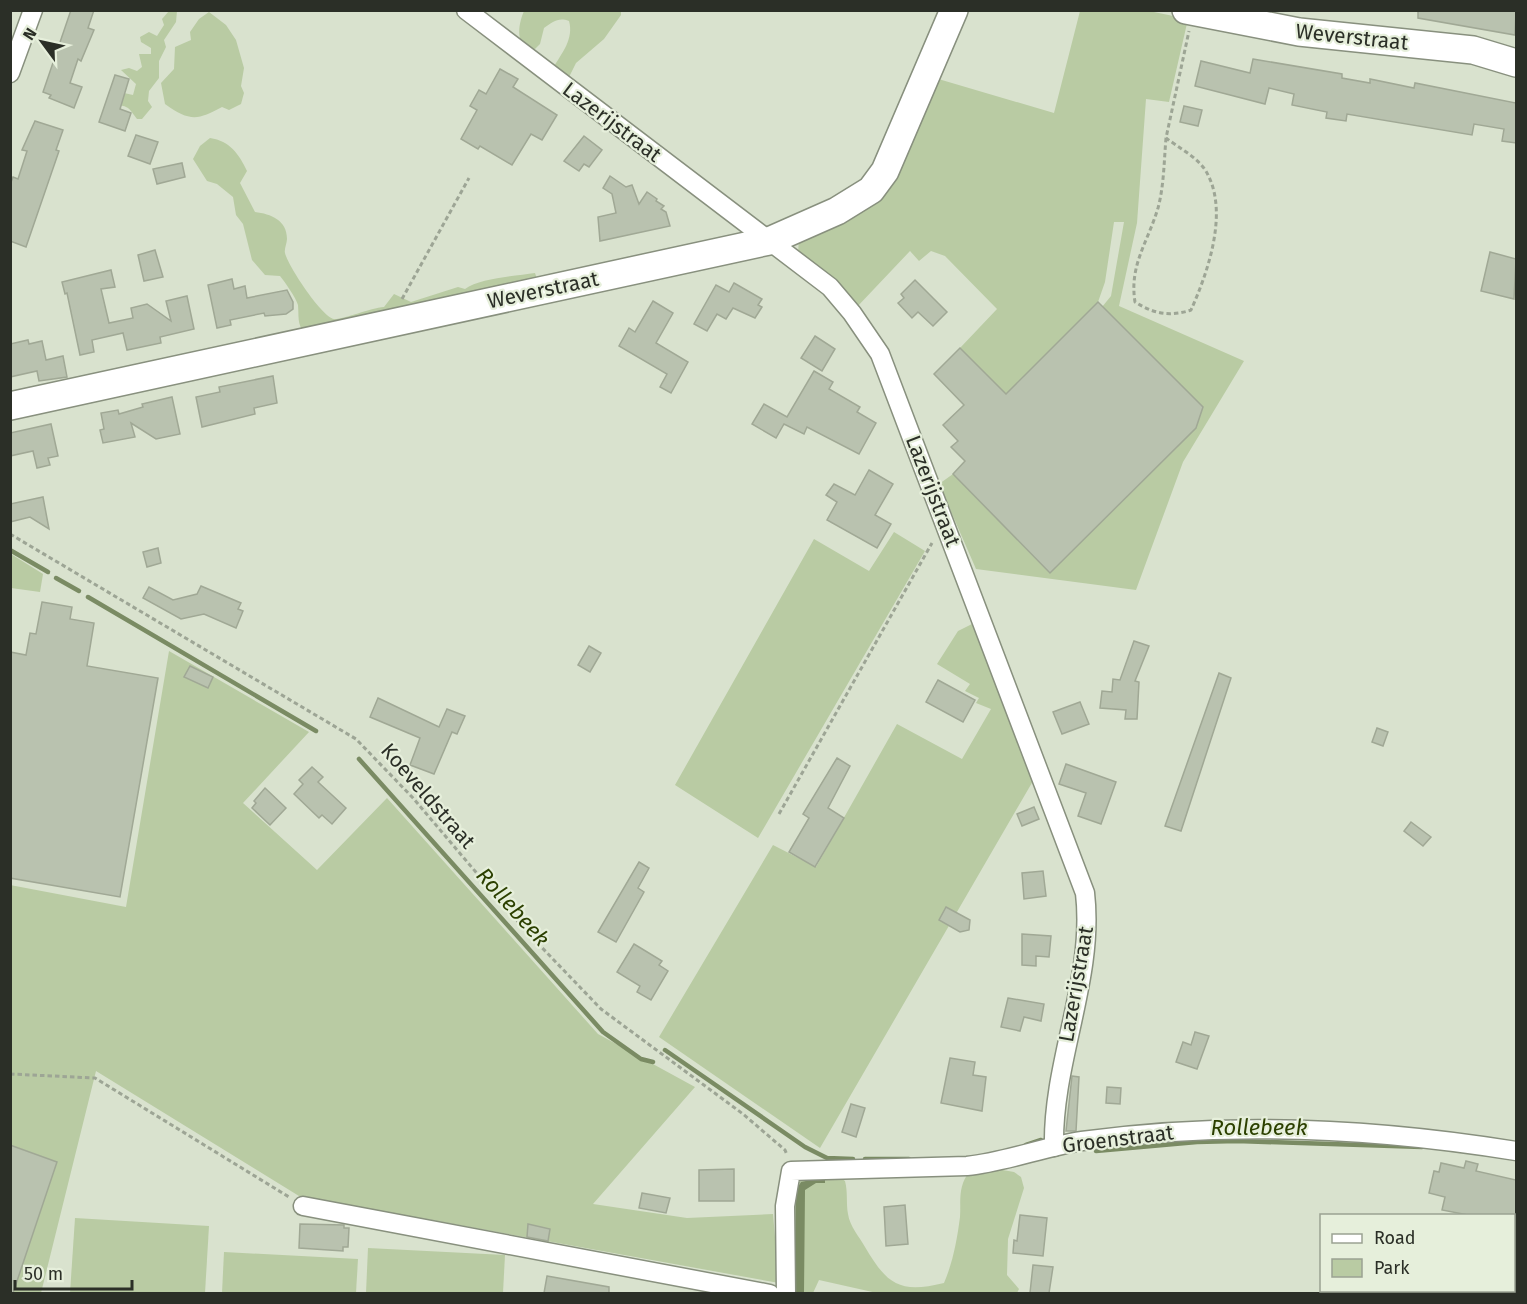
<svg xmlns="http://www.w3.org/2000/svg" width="1527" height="1304" font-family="'Fira Sans',sans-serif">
<rect width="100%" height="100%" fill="#d9e2ce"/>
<g fill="#b9cba3">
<path d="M169,11H177L176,22L164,40L166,47L159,61V78L149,91L148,101L152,107L142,119H137C130,110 130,106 117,105L124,93L133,95L136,84L121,70L129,68L137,71L142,67L139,54H151V48L141,42L140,37L149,32L157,36L164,25L162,19Z"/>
<path d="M524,11H621V15L604,39L576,63L569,77L553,68C562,53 574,39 569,21C558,17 553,22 544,28L540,44L535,49C514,48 518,25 524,11Z"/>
<polygon points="1080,11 1149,11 1188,19 1169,102 1146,99 1137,223 1119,306 1244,361 1183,462 1136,590 976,569 939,484 953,474 1050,573 1196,428 1202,407 1102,307 1111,296 1124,222 1114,222 1105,282 1098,302 1006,394 960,348 997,309 945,256 931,251 919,261 910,251 856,308 798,255 799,237 836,218 935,78 1054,113"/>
<path d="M209,12L226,25L236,40L244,68L241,86L244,93L241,104L229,110L222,107C198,120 190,122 165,104L161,83L174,69L175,47L191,40L190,32L199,19Z"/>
<path d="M210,138C230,141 239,154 247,171L240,183L255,212C271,214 287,220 287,239C287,243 284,249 285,253C288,266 322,317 334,319C342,320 370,308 384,307L394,294L411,302L458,287L465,289C480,278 516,276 535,273L539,285L304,333C297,323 299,317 298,305C296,298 285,282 280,276L265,275L252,260L243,224L236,215L233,197L217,184L207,181L193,159L200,146Z"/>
<polygon points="894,532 925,551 758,838 675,785 814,539 869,571"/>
<polygon points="11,554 43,574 40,592 11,588"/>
<polygon points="972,624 1033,781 820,1148 659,1037 773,845 816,867 897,724 962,759 991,709 976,703 979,698 965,691 970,684 937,664 958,631"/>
<polygon points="169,651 309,732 243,803 317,870 387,798 598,1034 695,1087 593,1204 687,1218 773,1214 779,1283 299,1196 96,1071 41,1293 13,1293 57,1162 11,1145 10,885 126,907"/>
<path d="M997,1169L1014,1172L1021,1177L1024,1188L1008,1239L1007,1275L1019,1289L1017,1293H877L819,1280L813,1293L789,1294L795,1187L800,1181L838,1176L845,1181C848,1192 846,1203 848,1214C850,1227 859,1236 865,1247C887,1284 899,1294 944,1283C953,1262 957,1240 960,1217C961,1202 958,1189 967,1175Z"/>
<polygon points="75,1218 209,1226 205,1293 70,1293"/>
<polygon points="368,1248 505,1255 503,1293 366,1293"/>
<polygon points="224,1252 358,1259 356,1293 222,1293"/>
</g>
<polygon fill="#7a8b63" points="825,1177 825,1183 816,1183 805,1190 804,1293 794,1294 796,1190 801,1182"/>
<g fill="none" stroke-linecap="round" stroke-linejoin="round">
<g stroke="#7a8b63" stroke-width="4.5">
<polyline points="10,550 48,572"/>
<polyline points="56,578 79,591"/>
<polyline points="88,597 316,731"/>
<polyline points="359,759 603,1032 641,1059 653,1062"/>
<polyline points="665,1050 805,1147 827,1158 853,1159"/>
<polyline points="1026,1145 1041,1140"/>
<polyline points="1096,1151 1197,1142 1237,1141 1422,1147"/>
<polyline points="865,1159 909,1159"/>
</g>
</g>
<g fill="#b9c2af" stroke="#a0a895" stroke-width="1.5">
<polygon points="71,10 94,10 88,28 94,30 81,61 78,59 70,83 82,87 74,108 49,98 51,95 43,92"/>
<polygon points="1418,10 1516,10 1515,35 1418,18"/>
<polygon points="1253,59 1342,74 1342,78 1370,83 1370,79 1414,88 1415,83 1516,103 1516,143 1502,141 1504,129 1474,124 1472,135 1347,114 1346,121 1326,118 1327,112 1292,105 1294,94 1269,88 1265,104 1195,86 1201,61 1250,73"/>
<polygon points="500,69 518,79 513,87 557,115 542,140 531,134 512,165 480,146 478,149 461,139 477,110 470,106 479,90 486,94"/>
<polygon points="115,75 129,79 120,109 131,113 125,131 99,122"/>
<polygon points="1184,106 1202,110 1198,126 1180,122"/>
<polygon points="35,121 63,130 56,150 59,151 26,247 10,241 10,185 13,177 18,179 27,151 22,150"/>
<polygon points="136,135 158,142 150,164 128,156"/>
<polygon points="584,136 602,150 589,167 584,164 579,171 564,161"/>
<polygon points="182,163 185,177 157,184 153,169"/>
<polygon points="610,176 626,187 632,185 639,204 647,192 657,199 656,201 664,206 661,209 666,212 670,226 600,241 598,217 616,213 612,194 603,188"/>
<polygon points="155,250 163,277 144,281 138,255"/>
<polygon points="1490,252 1516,259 1514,299 1481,291"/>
<polygon points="111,270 115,287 101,289 109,323 133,318 131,308 147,304 171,321 166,301 187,296 194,329 160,337 161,343 127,350 123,333 92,340 94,352 80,355 67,293 65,294 62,282"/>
<polygon points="232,279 234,289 245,286 247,298 287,290 293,302 293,309 286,314 265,316 264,313 230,320 231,325 217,328 208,285"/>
<polygon points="915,280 947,312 933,326 918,312 912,318 898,303 904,298 901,294"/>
<polygon points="734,283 762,299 758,305 762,307 755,318 733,308 726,319 717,314 707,331 694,324 716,285 729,292"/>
<polygon points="653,301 673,313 656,343 688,362 671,393 660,387 667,374 619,346 629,328 635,332"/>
<polygon points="1098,302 1203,407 1196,428 1050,573 953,474 965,461 951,447 958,441 943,425 964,405 934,374 960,348 1006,394"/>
<polygon points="815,336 835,349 822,371 801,358"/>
<polygon points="28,340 29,344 42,341 46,360 63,356 67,377 39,381 37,371 10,377 10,344"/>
<polygon points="814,371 833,382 829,389 860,407 857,412 876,423 859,454 807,427 804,434 784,424 776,438 752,424 764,404 787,417"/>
<polygon points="273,376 277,403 254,408 255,414 202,427 196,397 220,392 219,387"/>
<polygon points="172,397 180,434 156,439 131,423 135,437 103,443 100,430 104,429 101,413 118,410 119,414 143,407 142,404"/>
<polygon points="51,424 58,456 48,458 50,465 37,468 33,451 10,456 10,433"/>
<polygon points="869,470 893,484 875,515 891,524 877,548 827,520 837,502 826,495 834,484 855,495"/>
<polygon points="43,497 49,529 30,517 10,522 10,504"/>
<polygon points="158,548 161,563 147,567 143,552"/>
<polygon points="201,586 241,603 238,609 243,611 236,628 204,614 181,619 143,598 149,587 173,600 197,594"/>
<polygon points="42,602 72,607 70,619 94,623 87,666 158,678 120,897 10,878 10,652 26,655 30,633 36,634"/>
<polygon points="1134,641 1149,646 1135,681 1139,682 1137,719 1125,719 1126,710 1100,708 1102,691 1112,692 1113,679 1120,680"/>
<polygon points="589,646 601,653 590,672 578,665"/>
<polygon points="190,666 213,677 208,688 184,677"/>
<polygon points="1219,673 1231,678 1181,831 1165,826"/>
<polygon points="938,680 975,700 963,722 926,702"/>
<polygon points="378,698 439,727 447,709 465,716 457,734 452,732 434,774 410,765 420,738 370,717"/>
<polygon points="1080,702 1089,724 1062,734 1053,712"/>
<polygon points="1377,728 1388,732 1383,746 1372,742"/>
<polygon points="837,758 850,766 828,808 844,818 815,867 789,852 809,818 803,814"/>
<polygon points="1066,764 1116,782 1101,824 1078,816 1086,793 1059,784"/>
<polygon points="312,767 323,777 318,782 346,808 332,824 322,815 319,818 294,794 303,784 299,780"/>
<polygon points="265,788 286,808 270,825 252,808 256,803 254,801"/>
<polygon points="1034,807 1039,819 1022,826 1017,814"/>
<polygon points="1411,822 1431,837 1423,846 1404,831"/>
<polygon points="639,862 649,868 638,888 644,892 616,942 598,932"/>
<polygon points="1043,871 1046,896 1024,899 1022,873"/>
<polygon points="946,907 970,920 969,930 960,932 939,920"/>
<polygon points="1022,934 1051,936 1049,957 1036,956 1036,966 1022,965"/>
<polygon points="634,944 662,961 659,965 668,971 651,1000 637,992 640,986 617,972"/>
<polygon points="1008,998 1044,1004 1041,1021 1024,1017 1020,1031 1001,1027"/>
<polygon points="1195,1032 1209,1036 1197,1069 1176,1062 1183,1042 1191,1045"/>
<polygon points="950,1058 975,1062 973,1075 986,1077 982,1111 941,1103"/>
<polygon points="1072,1076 1079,1077 1076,1131 1066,1131"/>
<polygon points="1107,1087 1121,1088 1120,1104 1106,1103"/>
<polygon points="851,1104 865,1108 856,1137 842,1132"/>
<polygon points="10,1145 57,1162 13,1293 10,1293"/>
<polygon points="1466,1161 1478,1164 1476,1171 1516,1180 1516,1215 1468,1215 1442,1210 1445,1197 1429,1193 1434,1171 1439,1172 1441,1163 1464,1168"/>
<polygon points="734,1169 734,1201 699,1201 699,1170"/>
<polygon points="642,1193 670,1198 666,1213 639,1208"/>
<polygon points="905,1205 908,1244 886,1246 884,1207"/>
<polygon points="1020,1215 1047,1218 1043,1256 1013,1253 1014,1240 1017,1241"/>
<polygon points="300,1224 344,1225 344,1228 349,1228 348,1247 343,1247 343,1251 299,1248"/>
<polygon points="528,1224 550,1229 548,1241 527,1237"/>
<polygon points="1033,1265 1053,1267 1049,1293 1030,1293"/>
<polygon points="547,1276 609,1287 609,1293 544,1293"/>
</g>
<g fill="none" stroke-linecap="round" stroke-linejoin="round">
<g stroke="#88907e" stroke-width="21">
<g id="street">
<path d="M466,10L830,287L852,313L880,354L1085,893C1095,978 1052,1062 1054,1147"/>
<polyline points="10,73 33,10"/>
<polyline points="303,1206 770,1294"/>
<path d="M786,1294L785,1206L791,1171L967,1166C1006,1162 1043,1147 1082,1141C1225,1121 1374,1128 1516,1151"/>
</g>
</g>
<g stroke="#88907e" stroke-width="30">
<g id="secondary">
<polyline points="1186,10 1299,32 1473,50 1516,63"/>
<polyline points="10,406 769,241 837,211 871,190 885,171 954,10"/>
</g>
</g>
<g stroke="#9da595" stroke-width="3" stroke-dasharray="4.5 3" stroke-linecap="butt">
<path d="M1166,138C1164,161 1164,186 1158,208C1148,242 1129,265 1135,302C1154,314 1170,317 1191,310C1208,272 1228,214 1208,175C1201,159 1179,148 1166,138L1189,31"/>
<polyline points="402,299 469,178"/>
<polyline points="10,534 356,739 413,798 525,930 601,1009 743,1114 785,1150 787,1155"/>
<polyline points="779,814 932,543"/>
<polyline points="10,1074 95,1078 289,1197"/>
</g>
<use href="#street" stroke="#fff" stroke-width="18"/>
<use href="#secondary" stroke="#fff" stroke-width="27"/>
</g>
<g text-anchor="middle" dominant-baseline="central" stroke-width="4.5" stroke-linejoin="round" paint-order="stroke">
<g font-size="21" fill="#2b2f27" stroke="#e6efdb">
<text transform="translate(1352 37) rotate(6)">Weverstraat</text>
<text transform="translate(612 122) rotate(37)">Lazerijstraat</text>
<text transform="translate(543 290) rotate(-12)">Weverstraat</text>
<text transform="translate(933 491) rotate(69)">Lazerijstraat</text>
<text transform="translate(428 796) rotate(49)">Koeveldstraat</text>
<text transform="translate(1076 984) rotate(-80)">Lazerijstraat</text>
<text transform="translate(1118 1139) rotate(-7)">Groenstraat</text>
</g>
<g font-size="22" font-style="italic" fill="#2c4000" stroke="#e6efdb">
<text transform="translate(513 907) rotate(48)">Rollebeek</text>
<text x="1259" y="1127">Rollebeek</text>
</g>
</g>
<rect width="1527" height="1304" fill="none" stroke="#2b2f27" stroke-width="24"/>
<rect x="1320" y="1214" width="195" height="78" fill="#e6efdb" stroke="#9ba293" stroke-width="1.5"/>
<rect x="1332" y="1234" width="30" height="9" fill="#ffffff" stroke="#9ba293" stroke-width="1.5"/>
<text x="1374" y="1244" font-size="18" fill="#2b2f27">Road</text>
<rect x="1332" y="1259" width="30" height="18" fill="#b9cba3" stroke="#9ba293" stroke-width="1.5"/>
<text x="1374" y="1274" font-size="18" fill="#2b2f27">Park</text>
<g transform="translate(42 42) rotate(303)" stroke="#e6efdb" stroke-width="4.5" paint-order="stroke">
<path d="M0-4.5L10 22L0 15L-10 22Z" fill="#2b2f27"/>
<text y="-9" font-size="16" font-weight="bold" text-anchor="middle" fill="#2b2f27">N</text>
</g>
<path d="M15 1280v9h117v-9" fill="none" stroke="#2b2f27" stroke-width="3"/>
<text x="24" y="1280" font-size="18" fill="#2b2f27" stroke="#e6efdb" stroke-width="4.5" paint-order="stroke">50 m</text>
</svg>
